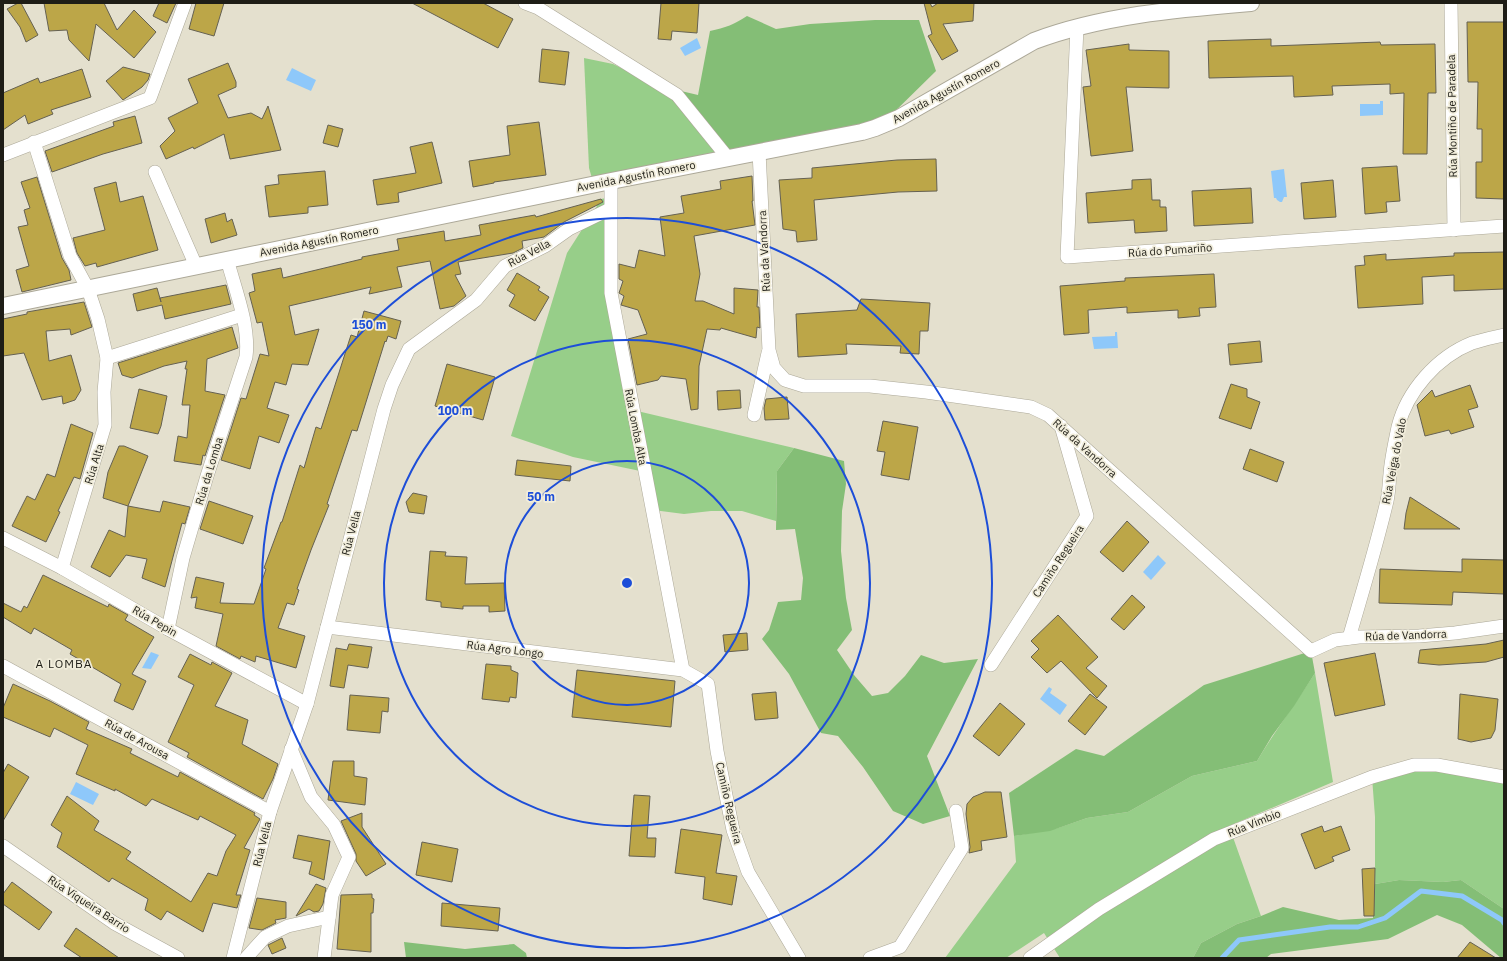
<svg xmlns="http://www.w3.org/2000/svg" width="1507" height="961" font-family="'IBM Plex Sans',sans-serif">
<rect width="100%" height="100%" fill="#e4e0ce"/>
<g fill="#97ce89">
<polygon points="584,58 613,64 677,95 728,158 594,185 589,168"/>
<polygon points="611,197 611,293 633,410 794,448 777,471 776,521 742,511 711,511 684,514 653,510 645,472 573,457 511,436 567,253 597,206 596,200"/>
<path d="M1315,673L1333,782L1229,826L1261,916L1237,924L1201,943L1193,958H1060L1044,933L1006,958H945L1016,862L1014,836L1058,828L1087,818L1128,812L1192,776L1257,761C1275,731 1296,703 1315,673Z"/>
<polygon points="1414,765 1504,777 1504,909 1461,880 1443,882 1399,880 1375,884 1375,817 1372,777"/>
</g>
<g fill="#84be76">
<path d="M747,16L776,29L810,24L875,20H919L936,71L880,126L728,158L664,87L698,95L710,31C725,28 735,24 747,16Z"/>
<polygon points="794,448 844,461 846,484 842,511 841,551 846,598 852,630 837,650 854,675 872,696 888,693 905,676 921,655 944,663 978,659 927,756 950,816 923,824 893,811 863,767 838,736 821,733 789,674 762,639 769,630 778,602 801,600 803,578 795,529 776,530 777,471"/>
<polygon points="1311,651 1315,673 1294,706 1272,736 1257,761 1192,776 1128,812 1087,818 1050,831 1014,836 1009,793 1076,749 1104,756 1204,685"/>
<polygon points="1399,880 1443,882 1461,880 1504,909 1504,958 1501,958 1462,925 1437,915 1388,939 1271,954 1266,958 1193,958 1201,943 1237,924 1261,916 1283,907 1339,920 1373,918 1375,884"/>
<polygon points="404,942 465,949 514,944 526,953 527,958 406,958"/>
</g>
<g fill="#8ec8fa">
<polygon points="697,38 701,48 685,56 680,48"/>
<polygon points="292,68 316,80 311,91 286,80"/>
<polygon points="1380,101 1383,101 1383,115 1360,116 1360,104 1380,104"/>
<polygon points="1284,169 1287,197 1284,197 1282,202 1280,202 1277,200 1276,198 1274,198 1271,171"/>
<polygon points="1115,332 1117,332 1118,348 1094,349 1092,337 1115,336"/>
<polygon points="1158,555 1166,563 1151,580 1143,572"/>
<polygon points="151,652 159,655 151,669 142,668"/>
<polygon points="1049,687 1052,689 1050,693 1067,705 1060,715 1040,699"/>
<polygon points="76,782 99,794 93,805 70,794"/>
</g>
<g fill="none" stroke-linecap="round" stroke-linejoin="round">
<polyline stroke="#8ec8fa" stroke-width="5" points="1222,958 1239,940 1330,927 1358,927 1385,918 1421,891 1462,896 1502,920 1504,923"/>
</g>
<g fill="#bca648" stroke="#656152">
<polygon points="18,3 21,3 38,35 26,42 20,27 7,9"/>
<polygon points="44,3 104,3 117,30 134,10 156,32 134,58 96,24 89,61 69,40 67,30 49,31"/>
<polygon points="159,3 176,3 167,23 153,16"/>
<polygon points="196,3 224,3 214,36 189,29"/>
<polygon points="412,3 483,3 513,19 498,48"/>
<polygon points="661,3 699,3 697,33 672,31 671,40 658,39"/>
<polygon points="924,3 930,3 932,7 938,3 974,3 973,21 943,24 958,51 942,60 928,36 932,34"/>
<polygon points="1467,22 1504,22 1504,199 1476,198 1476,162 1482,162 1482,129 1477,129 1478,82 1468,82"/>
<polygon points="1271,39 1271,46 1380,42 1381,45 1435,44 1436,93 1428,93 1427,154 1403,154 1404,93 1390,94 1390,84 1332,86 1333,95 1294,97 1293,76 1209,78 1208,41"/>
<polygon points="1129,44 1129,50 1169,51 1169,88 1126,87 1133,151 1091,156 1083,87 1091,86 1086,50"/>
<polygon points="542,49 569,52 565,85 539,82"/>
<polygon points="228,63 236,82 236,87 218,95 228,118 251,113 262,119 268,106 281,150 230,159 224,134 194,149 193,147 166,159 160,146 175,131 168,118 198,103 188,79"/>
<polygon points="123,67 150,74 148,80 142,87 123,100 106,81"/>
<polygon points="82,69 91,97 51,110 53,114 28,124 25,115 3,130 3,93 38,78 40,83"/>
<polygon points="135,116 142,143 103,154 52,172 45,151 114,126 113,122"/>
<polygon points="539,122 546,175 494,182 494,183 473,187 469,161 510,155 507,126"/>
<polygon points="328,125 343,129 338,147 323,143"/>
<polygon points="432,142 442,183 398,193 399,202 377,205 373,180 416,173 410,147"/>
<polygon points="936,159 937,191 898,192 814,200 817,240 797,242 796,231 783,229 779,180 812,178 812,168 897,160"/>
<polygon points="1397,166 1400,201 1386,202 1387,212 1365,214 1362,168"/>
<polygon points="325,171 328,205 308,207 308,213 269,217 265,186 279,184 278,175"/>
<polygon points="752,176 753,201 752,201 755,225 694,236 700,274 695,301 703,301 734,314 734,288 758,290 757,307 759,307 760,328 757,327 756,338 721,328 720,330 707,329 699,366 698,409 691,410 686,379 661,376 658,380 637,385 628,339 647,334 638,310 621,305 624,296 619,293 623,281 619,279 619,264 635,268 639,250 665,256 660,217 684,213 681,196 721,189 720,181"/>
<polygon points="37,177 62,258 69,270 71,280 22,292 16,270 29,266 18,227 28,225 24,210 30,208 21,182"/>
<polygon points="1151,179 1152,200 1160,200 1160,207 1166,207 1167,231 1135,233 1134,220 1088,223 1086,193 1132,189 1132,180"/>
<polygon points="1333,180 1336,217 1304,219 1301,183"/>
<polygon points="116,182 120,202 143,196 158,250 97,267 96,263 85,266 77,253 73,238 105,230 94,188"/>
<polygon points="1251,188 1253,223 1194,226 1192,191"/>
<polygon points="601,199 603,202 564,222 544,237 522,241 523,248 513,253 458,262 461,274 455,275 466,296 454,306 440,309 430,261 397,267 402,287 369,294 371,287 289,306 295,335 319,329 308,365 292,364 286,385 275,382 267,408 289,415 279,443 259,436 250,469 221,460 241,398 246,399 260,354 269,356 262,322 257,323 249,293 255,291 252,274 281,268 283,278 362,259 362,257 399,250 397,239 444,231 445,241 481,235 479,225 535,215 536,217"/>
<polygon points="225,213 227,222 232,219 237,235 211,243 205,219"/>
<polygon points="1504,252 1504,289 1454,291 1454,275 1422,277 1423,304 1358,308 1355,266 1365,265 1364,256 1386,254 1386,260 1454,256 1454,253"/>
<polygon points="517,273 540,287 538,290 549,297 535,321 509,306 515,295 507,290"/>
<polygon points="1214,274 1216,307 1199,308 1200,316 1178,318 1178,310 1127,313 1127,307 1088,310 1089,333 1064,335 1060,286 1125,281 1125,278"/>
<polygon points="226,285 231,304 165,319 162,305 137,311 133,294 157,288 161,302 160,298"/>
<polygon points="861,299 930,303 928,331 920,331 919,354 900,353 901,346 846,344 847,354 798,357 796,314 857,310"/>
<polygon points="84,302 92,327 71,335 70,329 46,331 49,361 71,355 81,390 75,400 63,404 62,396 42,400 24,353 3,356 3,319 27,314 27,312"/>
<polygon points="364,311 401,321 396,339 388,336 386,342 385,341 357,431 352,430 327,504 329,505 311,550 297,589 299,590 294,605 287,603 278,628 305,636 296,668 256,656 255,662 241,656 240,659 216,646 223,614 195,608 197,597 191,598 196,577 224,583 220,603 254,604 266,569 264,568 281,522 282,522 300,465 304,468 316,427 321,429 351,335 357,337"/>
<polygon points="232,327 238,348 207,359 205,391 225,395 205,456 203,455 201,465 174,461 178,436 187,438 190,405 182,405 187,369 185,369 187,361 164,366 132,378 122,375 118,363"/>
<polygon points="1260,341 1262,362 1230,365 1228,344"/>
<polygon points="447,364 495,377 483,420 435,406"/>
<polygon points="1231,384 1247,389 1247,397 1260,402 1251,429 1219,418"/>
<polygon points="1470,385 1478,407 1468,410 1474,427 1451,434 1449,430 1425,436 1417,405 1432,390 1435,397"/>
<polygon points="139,389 167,396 161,426 158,434 130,428"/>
<polygon points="740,390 741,408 718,410 717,391"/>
<polygon points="787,397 789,419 765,420 764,408 766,399"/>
<polygon points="883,421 918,427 909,480 881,475 885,452 877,451"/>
<polygon points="71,424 93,433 80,479 74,477 58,511 60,512 46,542 12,526 27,496 35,500 47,474 55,477"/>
<polygon points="119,446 124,446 148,456 128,506 160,512 163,501 190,507 185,524 182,523 165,587 142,578 147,559 126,555 110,577 91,567 109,530 125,537 128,506 103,498 108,472"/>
<polygon points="1250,449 1284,462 1277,482 1243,469"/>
<polygon points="517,460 571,466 570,481 515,475"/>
<polygon points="413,493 427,496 424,514 409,512 406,502"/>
<polygon points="1410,497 1460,529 1404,529 1406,513"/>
<polygon points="209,501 253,516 243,544 200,529"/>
<polygon points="1127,521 1149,542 1123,572 1100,552"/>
<polygon points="430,551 446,552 445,556 467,557 465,584 504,583 505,611 489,612 489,606 463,606 463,609 441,607 441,602 426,600"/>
<polygon points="1462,559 1504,560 1504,594 1453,592 1452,605 1379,603 1380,569 1462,572"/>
<polygon points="43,575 108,607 109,604 112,606 128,615 125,620 154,637 132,674 146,681 133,710 114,701 121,684 70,654 72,650 34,628 31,634 3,617 3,603 21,612 24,606 27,608"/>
<polygon points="1132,595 1145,607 1124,630 1111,619"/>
<polygon points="1058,615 1098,657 1086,668 1107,686 1097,698 1061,661 1047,673 1031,657 1039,649 1031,641"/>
<polygon points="747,633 748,650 725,652 723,635"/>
<polygon points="1504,640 1504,657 1486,662 1439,665 1418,663 1420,650 1486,644"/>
<polygon points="349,644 372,647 368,668 348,665 344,688 330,686 336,648 347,650"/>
<polygon points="1375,653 1385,705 1335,716 1324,663"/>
<polygon points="190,654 211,665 212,662 232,673 215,706 248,720 242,744 278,764 273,779 263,799 187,757 189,753 168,742 194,685 178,677"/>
<polygon points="486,664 511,666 511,670 518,673 516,698 510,697 509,702 482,699"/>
<polygon points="577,670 675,681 671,727 572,717"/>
<polygon points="13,684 50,701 89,722 86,729 132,749 130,753 178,777 180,772 255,813 254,815 260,819 244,848 250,850 236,895 241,895 237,908 213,903 203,932 167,911 161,920 145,910 148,899 112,878 109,882 57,847 62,833 51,825 67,796 99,821 94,830 131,852 126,859 191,902 208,873 217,876 226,851 236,835 200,816 198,820 152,799 146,806 115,789 115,791 76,774 88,745 54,728 50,737 3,717 3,708"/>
<polygon points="776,692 778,718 755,720 752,694"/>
<polygon points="1090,694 1107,707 1085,735 1068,721"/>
<polygon points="1460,694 1498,699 1495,730 1491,738 1471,742 1458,739"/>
<polygon points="350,695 389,698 388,712 382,711 380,733 347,730"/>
<polygon points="1000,703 1025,724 999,756 973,736"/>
<polygon points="333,761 354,761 354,776 367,778 365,805 328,800"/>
<polygon points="8,764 29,777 3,821 3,773"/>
<polygon points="985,792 1001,792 1007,837 981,841 982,850 969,853 970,847 966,814 967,804 973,797"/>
<polygon points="634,795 650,796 647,838 656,838 655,857 629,856"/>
<polygon points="362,813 362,827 386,864 366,876 356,861 356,854 341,821"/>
<polygon points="1322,826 1324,832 1341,826 1350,850 1332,857 1334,861 1315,869 1301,834"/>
<polygon points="681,829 722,835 716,873 737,876 732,905 703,899 705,877 675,873"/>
<polygon points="298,835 330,841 324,880 309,874 312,862 293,858"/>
<polygon points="422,842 458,849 452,882 416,875"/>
<polygon points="1375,868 1374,916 1364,916 1362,869"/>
<polygon points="12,882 52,912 39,930 3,904 3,894"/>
<polygon points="316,884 326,888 323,904 319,911 314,912 309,909 296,916"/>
<polygon points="372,894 372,898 374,899 373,913 371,913 371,952 337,949 341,895"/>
<polygon points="257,898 286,902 286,918 275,920 276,923 262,930 249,928"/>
<polygon points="442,903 500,908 498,931 441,926"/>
<polygon points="76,928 119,958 82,958 64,946"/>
<polygon points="282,938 286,948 272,954 268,945"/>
<polygon points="1470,942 1496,958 1457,958"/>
</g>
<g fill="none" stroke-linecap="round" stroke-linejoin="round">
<g stroke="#aca898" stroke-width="14">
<g id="minor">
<polyline points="525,3 538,8 677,95 728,158"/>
<polyline points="1451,3 1454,230"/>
<polyline points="1077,27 1067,257 1504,226"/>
<polyline points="34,142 70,256 88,289 98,319 107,358 242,315"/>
<polyline points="759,152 769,350 774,368 785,380 804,386 870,386 926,392 1031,407 1048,415 1311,651 1335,640 1359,637 1419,636 1455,633 1504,626"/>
<polyline points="3,155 150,98 185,3"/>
<polyline points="155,172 196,266"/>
<polyline points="611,181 611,293 683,670"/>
<polyline points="754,415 768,353"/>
<polyline points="3,538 62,568 168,629 307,704"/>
<polyline points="62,568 105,425 104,392 107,358"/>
<polyline points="327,627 683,670 708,684 717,751 733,830 748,872 799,958"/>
<path d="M168,629L183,558L207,476L246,357C250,326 235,289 227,259"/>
<path d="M1349,638C1362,593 1376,548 1387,501C1389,492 1389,484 1390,474C1391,459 1395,442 1398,427C1407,391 1437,357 1472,343C1482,340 1494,337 1504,335"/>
<polyline points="991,665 1087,516 1061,426"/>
<polyline points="3,666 270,812"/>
<polyline points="291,749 311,797 334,825 349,857 332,895 324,958"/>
<polyline points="3,846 114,923 178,958"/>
<polyline points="233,958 270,812 307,704 384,409 392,385 409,349 476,300 505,266 545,246 569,229 610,209"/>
<polyline points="246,958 265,937 288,926 329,917"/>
<polyline points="870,958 900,947 962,848 956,811"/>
<polyline points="1030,958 1099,909 1214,839 1372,777 1414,765 1437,765 1504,777"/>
</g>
</g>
<g stroke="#aca898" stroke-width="18">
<path id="tertiary" d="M3,306L611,181L862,132L875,128L899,118L1034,41C1103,15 1179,9 1251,3"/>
</g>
<use href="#minor" stroke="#fff" stroke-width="13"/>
<use href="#tertiary" stroke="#fff" stroke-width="16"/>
</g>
<g fill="none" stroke="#1d4ed8" stroke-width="2">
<circle cx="627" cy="583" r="122"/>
<circle cx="627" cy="583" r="243"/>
<circle cx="627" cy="583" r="365"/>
</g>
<g text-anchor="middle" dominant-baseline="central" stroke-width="3.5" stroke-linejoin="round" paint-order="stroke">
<g font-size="11" fill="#1e1d16" stroke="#f1eddb">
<text transform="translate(946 91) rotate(-29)">Avenida Agustín Romero</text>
<text transform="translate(1452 116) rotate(-91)">Rúa Montiño de Paradela</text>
<text transform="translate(636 176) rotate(-11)">Avenida Agustín Romero</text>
<text transform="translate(319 241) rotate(-11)">Avenida Agustín Romero</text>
<text transform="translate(1170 250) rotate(-4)">Rúa do Pumariño</text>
<text transform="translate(764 251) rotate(-93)">Rúa da Vandorra</text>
<text transform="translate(529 253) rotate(-28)">Rúa Vella</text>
<text transform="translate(636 427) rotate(79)">Rúa Lomba Alta</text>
<text transform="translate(1085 448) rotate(42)">Rúa da Vandorra</text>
<text transform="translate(1394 461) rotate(-79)">Rúa Veiga do Valo</text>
<text transform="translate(94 464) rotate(-73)">Rúa Alta</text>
<text transform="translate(209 471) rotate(-73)">Rúa da Lomba</text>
<text transform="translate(351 533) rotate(-75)">Rúa Vella</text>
<text transform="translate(1058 561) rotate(-57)">Camiño Regueira</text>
<text transform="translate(155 621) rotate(30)">Rúa Pepin</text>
<text transform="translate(1406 635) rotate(-2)">Rúa de Vandorra</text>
<text transform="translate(505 649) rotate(7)">Rúa Agro Longo</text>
<text transform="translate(137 739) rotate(29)">Rúa de Arousa</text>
<text transform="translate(729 803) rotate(77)">Camiño Regueira</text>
<text transform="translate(1254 823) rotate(-22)">Rúa Vimbio</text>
<text transform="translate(262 844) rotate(-76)">Rúa Vella</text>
<text transform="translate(89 904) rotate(33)">Rúa Viqueira Barrio</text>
</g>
<g font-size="12" letter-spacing="1" fill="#1e1d16" stroke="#f1eddb">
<text x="64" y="663">A LOMBA</text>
</g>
</g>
<circle cx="627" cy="583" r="6" fill="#1d4ed8" stroke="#f1eddb" stroke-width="2"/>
<g font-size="12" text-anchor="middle" font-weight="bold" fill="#1d4ed8" stroke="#f1eddb" stroke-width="3.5" stroke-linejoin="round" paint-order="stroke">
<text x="369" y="329">150 m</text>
<text x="455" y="415">100 m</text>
<text x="541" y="501">50 m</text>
</g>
<rect width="1507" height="961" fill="none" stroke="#1e1d16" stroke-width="8"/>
</svg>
